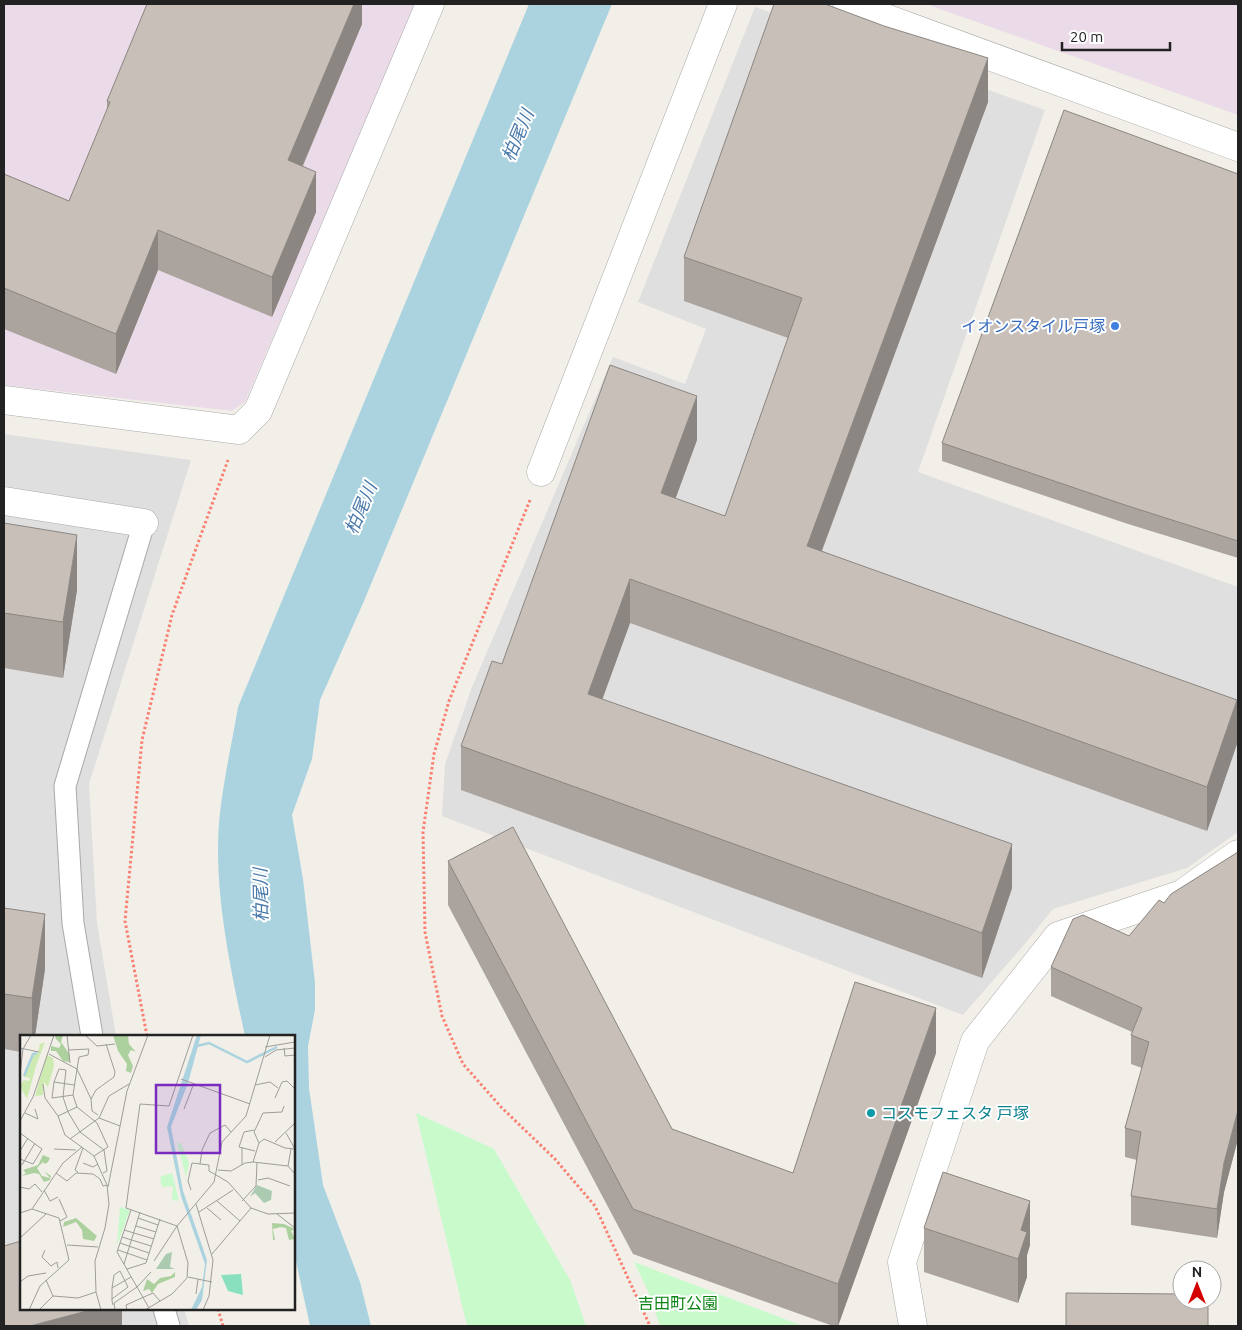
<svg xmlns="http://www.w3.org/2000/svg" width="1242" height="1330" font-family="Ubuntu,'Noto Sans JP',sans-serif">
<rect width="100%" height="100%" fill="#f2efe9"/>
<g fill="#e0dfdf">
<polygon points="755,7 1045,110 918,472 1238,587 1238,832 1187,868 1053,909 1023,946 963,1015 442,816 445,764 472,687 613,357 685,384 706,329 638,302"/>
<polygon points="4,434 191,460 89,784 97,923 116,1036 21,1036 21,1309 184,1309 189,1326 4,1326"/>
</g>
<g fill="#ebdbe8">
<polygon points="4,4 416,4 245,402 232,411 4,385"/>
<polygon points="926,4 1238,4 1238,115"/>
</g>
<g fill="#c8facc">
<polygon points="416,1113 494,1149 570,1280 586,1326 467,1326"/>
<polygon points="634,1262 803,1326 660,1326 648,1291"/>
</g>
<path fill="#aad3df" d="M529,4H612L364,601L320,700L312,759L292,815L303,879L315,983V1010L308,1046L309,1088L323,1185L360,1282L371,1326H310L294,1252V1036H245C230,966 212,885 220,813C224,778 232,742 238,707Z"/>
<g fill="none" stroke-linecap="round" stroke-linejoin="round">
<g stroke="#a9a9a9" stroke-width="23">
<g id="service">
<polyline points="92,1036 73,923 65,786 144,523"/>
<polyline points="164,1309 169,1326"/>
</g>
</g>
<g stroke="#a9a9a9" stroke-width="29">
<g id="minor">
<polyline points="847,4 1238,147"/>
<polyline points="4,400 239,430 258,411 430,4"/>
<polyline points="541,472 723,4"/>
<polyline points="4,501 144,523"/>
<polyline points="913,1326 902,1262 975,1041 1058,936 1182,894 1238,854"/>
</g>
</g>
<g stroke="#fa8072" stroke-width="3" stroke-dasharray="2.5 2.5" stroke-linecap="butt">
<polyline points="530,500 449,701 434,754 423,832 425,932 442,1016 463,1064 501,1107 555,1159 595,1206 650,1326"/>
<polyline points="147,1036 125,921 142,740 172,615 228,460"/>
<polyline points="218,1309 223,1326"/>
</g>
<use href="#service" stroke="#fff" stroke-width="21"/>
<use href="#minor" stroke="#fff" stroke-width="28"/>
</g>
<g fill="#aba49e">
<polygon points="362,4 362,24 303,166 316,212 272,317 158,270 116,374 4,329 4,174 69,201 107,111 107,101"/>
<polygon points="988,102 822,551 1237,744 1207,831 630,623 602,699 1012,888 982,978 461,790 461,746 502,664 697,440 675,499 725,516 788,338 684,301 684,257"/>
<polygon points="1238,174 1238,558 1125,523 942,461 942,443"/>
<polygon points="4,523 77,590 63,678 4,668"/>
<polygon points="1238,852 1238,1139 1224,1192 1217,1238 1131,1225 1131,1196 1137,1160 1125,1157 1125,1128 1142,1068 1131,1064 1131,1035 1132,1032 1051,996 1051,967 1129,936 1164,903"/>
<polygon points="448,861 672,1129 793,1173 936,1053 838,1326 833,1326 633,1254 448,905"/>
<polygon points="4,908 45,969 35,1036 21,1036 21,1052 4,1049"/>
<polygon points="924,1228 1030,1245 1027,1255 1027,1277 1018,1303 924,1272"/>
</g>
<g fill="#8b8681">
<polygon points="354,4 362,4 362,24 288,200 288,160"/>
<polygon points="988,58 988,102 807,590 807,546"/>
<polygon points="316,172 316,212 272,317 272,277"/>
<polygon points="158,230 158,270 116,374 116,334"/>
<polygon points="697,396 697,440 661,538 661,493"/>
<polygon points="77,535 77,590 63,678 63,622"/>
<polygon points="630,579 630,623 588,739 588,694"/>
<polygon points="1237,700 1237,744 1207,831 1207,787"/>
<polygon points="1012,844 1012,888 982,978 982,933"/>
<polygon points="45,914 45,969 35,1036 32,1036 32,998"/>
<polygon points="936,1008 936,1053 838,1326 838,1284"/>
<polygon points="1238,1110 1238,1139 1224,1192 1217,1238 1217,1209 1224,1163"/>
<polygon points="1030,1201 1030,1245 1027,1255 1027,1277 1018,1303 1018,1259 1021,1230"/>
<polygon points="94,1309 122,1309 122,1326 30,1326"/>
</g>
<g fill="#c7bfb8" stroke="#8b8681">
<polygon points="147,4 354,4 288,160 316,172 272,277 158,230 116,334 4,288 4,174 69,201 110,102 107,101"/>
<polygon points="774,4 825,4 884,26 988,58 807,546 1237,700 1207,787 630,579 588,694 1012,844 982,933 461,746 492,661 502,664 610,365 697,396 661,493 725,516 802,298 684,257"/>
<polygon points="1064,110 1238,174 1238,541 1125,505 942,443"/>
<polygon points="4,523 77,535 63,622 4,613"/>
<polygon points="513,827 672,1129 793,1173 855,982 936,1008 838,1284 633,1209 448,861"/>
<polygon points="1238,852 1238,1110 1224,1163 1217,1209 1131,1196 1141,1132 1125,1128 1149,1042 1131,1035 1142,1008 1051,967 1073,919 1083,915 1129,936 1159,900 1164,903 1171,894"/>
<polygon points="4,908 45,914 32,998 4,994"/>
<polygon points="943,1172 1030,1201 1021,1230 1027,1232 1018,1259 924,1228"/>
<polygon points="21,1241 21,1309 94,1309 30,1326 4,1326 4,1246"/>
<polygon points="1066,1293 1182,1294 1182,1300 1208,1300 1208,1326 1066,1326"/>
</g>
<circle fill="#3f7fe0" stroke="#fff" stroke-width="2" cx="1115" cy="326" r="5"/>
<circle fill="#0f9aa8" stroke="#fff" stroke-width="2" cx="871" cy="1113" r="5"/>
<g text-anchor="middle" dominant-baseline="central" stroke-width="4" stroke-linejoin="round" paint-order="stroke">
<g font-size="16" fill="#366cbe" stroke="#fff" text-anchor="end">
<text x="1105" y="326">イオンスタイル戸塚</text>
</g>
<g font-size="16" fill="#0d838f" stroke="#fff" text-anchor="start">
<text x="881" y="1113">コスモフェスタ 戸塚</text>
</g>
<g font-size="16" fill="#0c8416" stroke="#fff">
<text x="678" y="1303">吉田町公園</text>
</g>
<g font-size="18" font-style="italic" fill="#4a7aab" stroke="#fff">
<text transform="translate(517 135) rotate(-67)">柏尾川</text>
<text transform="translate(360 508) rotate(-67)">柏尾川</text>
<text transform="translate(260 895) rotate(-91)">柏尾川</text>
</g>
</g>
<g transform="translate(20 1035)">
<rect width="275" height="275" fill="#f2efe9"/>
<path d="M25,7L16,31L7,64L0,51L4,45L9,46L10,43L4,42L7,32L13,19L18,18L20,9ZM27,20L33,23L34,31L28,52L24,47L23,60L15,61Z" fill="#cdebb0"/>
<path d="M37,0H43L41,7L50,20L49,27L43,26L36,16H31V11L39,13L41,9L35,3ZM93,0H108L109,9L116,17L111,15L108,20L113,31L111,38L106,36L107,29L98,16ZM23,120L30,123L28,127L25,129L23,127L17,133L22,141L30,143L24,136L31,141L30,145L24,147L19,139L14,138L2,141L6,138L3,135L18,130ZM56,183L77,201L74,206L63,204L62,195L56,187L43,192L44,187ZM264,189L275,194L271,196L275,204L269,205L266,193L261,192L253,194L255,205H253L252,188ZM155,237V242L138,249L132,258L129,254L123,256L127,244L134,249L140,243L151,241Z" fill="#add19e"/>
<path d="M237,150L252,156L251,165L244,168L235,158L230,162ZM152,217L150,232L155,234H136L146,219Z" fill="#aacbaf"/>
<path d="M157,107L161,109L169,128L166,142ZM152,138L158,162V166L152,165L153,151L142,152L140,142ZM100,172L110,175L97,210Z" fill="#c8facc"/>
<path d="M221,239L223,260L208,256L201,240Z" fill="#88e0be"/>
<path d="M177,0H181L168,48L151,92L163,156L187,225L182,265L176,275H171L182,252L185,229L161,161L147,92Z" fill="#aad3df"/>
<path fill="none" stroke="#aad3df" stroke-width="2.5" d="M177,11L189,8L227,27L257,12M4,41L13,19L17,18"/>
<path fill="none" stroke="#9f9d99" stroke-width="1" d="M47,0L50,28M65,0L77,11L95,9M245,12L275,7M0,13L19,17M264,13L265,21L275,20M48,15L69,14L68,20L59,22L57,34L71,64M29,19L57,34L53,60L57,72L77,88L88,112L74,121M245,22L256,15L275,13M0,39L3,14L11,0M161,44L230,69M34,47L39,34L46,35L43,62L48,77L60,97L84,115L87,136L83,138M23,49L25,63L38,81L45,100L74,121L87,150L89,169L85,193L75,226L76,257L81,275M235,50L250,47L258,53M53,60L32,63L34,47L54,50M255,63L262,47L267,46L275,54M164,74L174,48M5,78L18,84L15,74M78,80L72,76L71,64L76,55L94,42L95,37L86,9M38,81L57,72M79,83L100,91M0,86L13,62L34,0M234,95L224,97L219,112L235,116M0,98L22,114L13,129L0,124M266,98L275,114M50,104L79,83L89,61L109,49M255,107L275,88M239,108L234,97L243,78L262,77L264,71M34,114L56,115M0,116L8,103M233,127L239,108L244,104L265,113L275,114M63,128L73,132L78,129M180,129L182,115L190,98L205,90L211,97M2,130L15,108M222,130V112M268,131L271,114M198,135L211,136L225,128L233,127L268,131L275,139M58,137L55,135L63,113M36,138L47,146L56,138L73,139L80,144L83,151L87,150M238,145L248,143L270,151M0,152L9,154L15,149L22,157M88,152L107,56L128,0M24,155L30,166L38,162M171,155L168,146L172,128L189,130V136L208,147L231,173L248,179L275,178M39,164L47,182L40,186M197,166L220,186M222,166L236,151L237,128M176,169L193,225L189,261L183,275M187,173L201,185M12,174L43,128L62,112M111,175L97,217L129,273M179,177L213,155M0,178L12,174L39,183L49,225L20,251L9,275M257,179L275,193M118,183L138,190M116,191L136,197M104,195L134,204M102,202L131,211M0,203L26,179M100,208L129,218M47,210L78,212M25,215L22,222L31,231L37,227L38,233M98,215L127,225M192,219L231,173M134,226L157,191L106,173L120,69L149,71L173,0M104,229L120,177M107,234L126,228L140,184M168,242L192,247M26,245L33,261M0,247L8,241L26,238M92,253L111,242M176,259L178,244M92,264L108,252L100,236L94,240L92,253V266L93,270M19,275L33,261L58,263L76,257M95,275L94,268L117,252L131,237M107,275L106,270L133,258L140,266M125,275L152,259L167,243L168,228L157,191L194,147L202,107L226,81L250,0"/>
<path fill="#7b2cbf" fill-opacity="0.15" stroke="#7b2cbf" stroke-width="2.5" d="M136,50H200V118H136Z"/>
<rect width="275" height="275" fill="none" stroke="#222" stroke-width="2.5"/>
</g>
<rect width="1242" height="1330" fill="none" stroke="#222222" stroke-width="10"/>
<g transform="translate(1197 1285)"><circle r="24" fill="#ffffff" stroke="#a7a7a7"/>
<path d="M0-4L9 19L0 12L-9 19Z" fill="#d40000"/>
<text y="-8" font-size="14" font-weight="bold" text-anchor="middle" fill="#222222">N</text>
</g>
<path d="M1062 42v8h108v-8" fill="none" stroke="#222222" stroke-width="2.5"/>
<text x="1070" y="42" font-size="15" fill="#222222" stroke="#ffffff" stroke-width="4" paint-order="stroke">20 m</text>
</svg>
